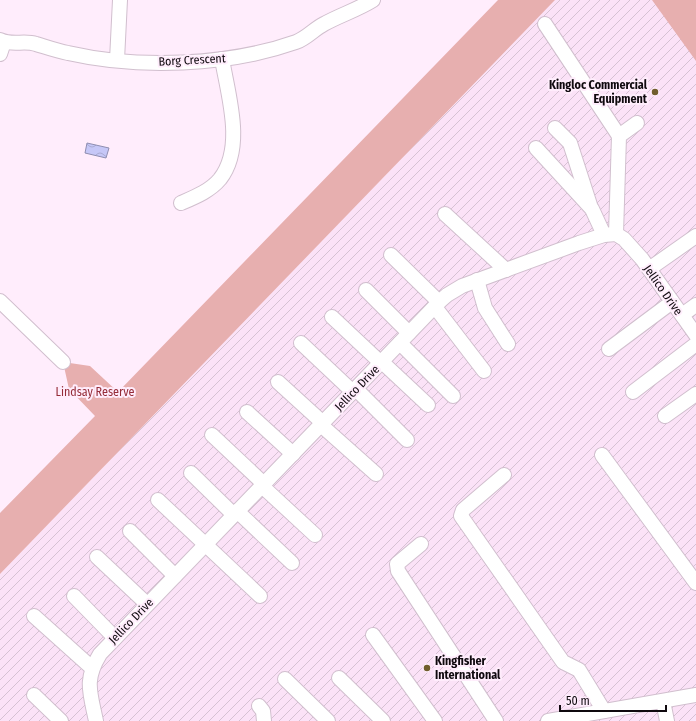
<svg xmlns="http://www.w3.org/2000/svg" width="696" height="721" font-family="'Fira Sans Condensed',sans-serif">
<defs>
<pattern id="industrial-furrows" width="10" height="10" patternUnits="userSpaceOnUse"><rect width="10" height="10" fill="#fbe2f7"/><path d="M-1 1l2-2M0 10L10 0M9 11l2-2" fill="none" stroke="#d6c1d3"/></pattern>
<pattern id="water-waves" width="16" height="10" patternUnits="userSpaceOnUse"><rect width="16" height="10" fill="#c6c7f7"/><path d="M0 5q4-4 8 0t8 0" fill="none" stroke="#a9aad3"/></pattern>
</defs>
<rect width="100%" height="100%" fill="#ffedfc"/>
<polygon fill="url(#industrial-furrows)" points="555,0 696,0 696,721 0,721 0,574"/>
<g fill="#e7afaf">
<polygon points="498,0 555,0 0,574 0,513 95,416 69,389 63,362 90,366 118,392"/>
<polygon points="652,0 696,0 696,61"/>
</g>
<polygon fill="url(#water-waves)" stroke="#8f8eb1" points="87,143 109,148 106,158 85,153"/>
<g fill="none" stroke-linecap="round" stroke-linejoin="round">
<g stroke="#d1bfce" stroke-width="16">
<g id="minor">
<polyline points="545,24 619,136"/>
<path d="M0,40C12,46 24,40 36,44C46,47 57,51 68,53C138,69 228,66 296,42C307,38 314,29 324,24C340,15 357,10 373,0"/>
<polyline points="0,54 4,42"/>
<polyline points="117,60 120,0"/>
<polyline points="555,128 570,143 590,205"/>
<polyline points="536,148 592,209 604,235"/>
<path d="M181,203C195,197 210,191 220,179C245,147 228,95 222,59"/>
<polyline points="445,214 506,270"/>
<polyline points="616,234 619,136 637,123"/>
<polyline points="391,255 439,302"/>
<polyline points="649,269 696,236"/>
<polyline points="477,280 485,308 508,344"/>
<polyline points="366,290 409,333"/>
<polyline points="0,301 63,362"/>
<polyline points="435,307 484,371"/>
<polyline points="682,315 696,305"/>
<polyline points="332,317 381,363"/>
<polyline points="301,343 353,392"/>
<polyline points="400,343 453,396"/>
<polyline points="609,349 672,302"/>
<polyline points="382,362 428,405"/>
<polyline points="278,382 323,423"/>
<polyline points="356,389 407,440"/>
<polyline points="633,392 696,344"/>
<polyline points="247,412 293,454"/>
<polyline points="665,416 696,394"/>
<polyline points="321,425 376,474"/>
<polyline points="212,435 264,484"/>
<polyline points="602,455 696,583"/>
<polyline points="191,473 234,515"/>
<polyline points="504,475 463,510 461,516 563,662 579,670 604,711"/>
<polyline points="262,486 315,535"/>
<polyline points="158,500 260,596"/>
<polyline points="237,511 292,563"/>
<polyline points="130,531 175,576"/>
<polyline points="421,544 397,564 398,571 496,721"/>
<polyline points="97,557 147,604"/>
<polyline points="74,596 115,638"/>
<polyline points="34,616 92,668"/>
<polyline points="373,635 435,721"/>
<polyline points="339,678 383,721"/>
<polyline points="285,679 328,721"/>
<polyline points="34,695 61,721"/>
<polyline points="663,701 667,721"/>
<polyline points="259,706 263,711 264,721"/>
<path d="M96,721C90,692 84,680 100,654L439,302L447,295L462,286L579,243L604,235L616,234L624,239L642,259L696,335"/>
<polyline points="548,721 696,695"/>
</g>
</g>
<use href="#minor" stroke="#fff" stroke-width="14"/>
</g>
<g fill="#705d2c" stroke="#ffedfc" stroke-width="1.5">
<circle cx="655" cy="92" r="4"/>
<circle cx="427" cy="668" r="4"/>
</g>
<g text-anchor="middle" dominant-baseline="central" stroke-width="4" stroke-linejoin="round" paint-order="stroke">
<g font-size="12" fill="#0f090e" stroke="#ffedfc">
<text transform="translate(192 60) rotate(-3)">Borg Crescent</text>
<text transform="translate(663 290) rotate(55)">Jellico Drive</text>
<text transform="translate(357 388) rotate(-46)">Jellico Drive</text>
<text transform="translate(131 621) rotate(-46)">Jellico Drive</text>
</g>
<g font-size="12" font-weight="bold" fill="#0f090e" stroke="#ffedfc" text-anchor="end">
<text x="647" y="85">Kingloc Commercial<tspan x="647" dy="14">Equipment</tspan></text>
<text x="435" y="661" text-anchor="start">Kingfisher<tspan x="435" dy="14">International</tspan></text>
</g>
<g font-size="12" fill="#952c38" stroke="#ffedfc">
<text x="95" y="392">Lindsay Reserve</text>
</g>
</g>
<path d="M560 705v6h106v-6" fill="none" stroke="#0f090e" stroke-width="2"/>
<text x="566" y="705" font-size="12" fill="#0f090e" stroke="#ffedfc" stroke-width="3" paint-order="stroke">50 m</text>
</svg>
